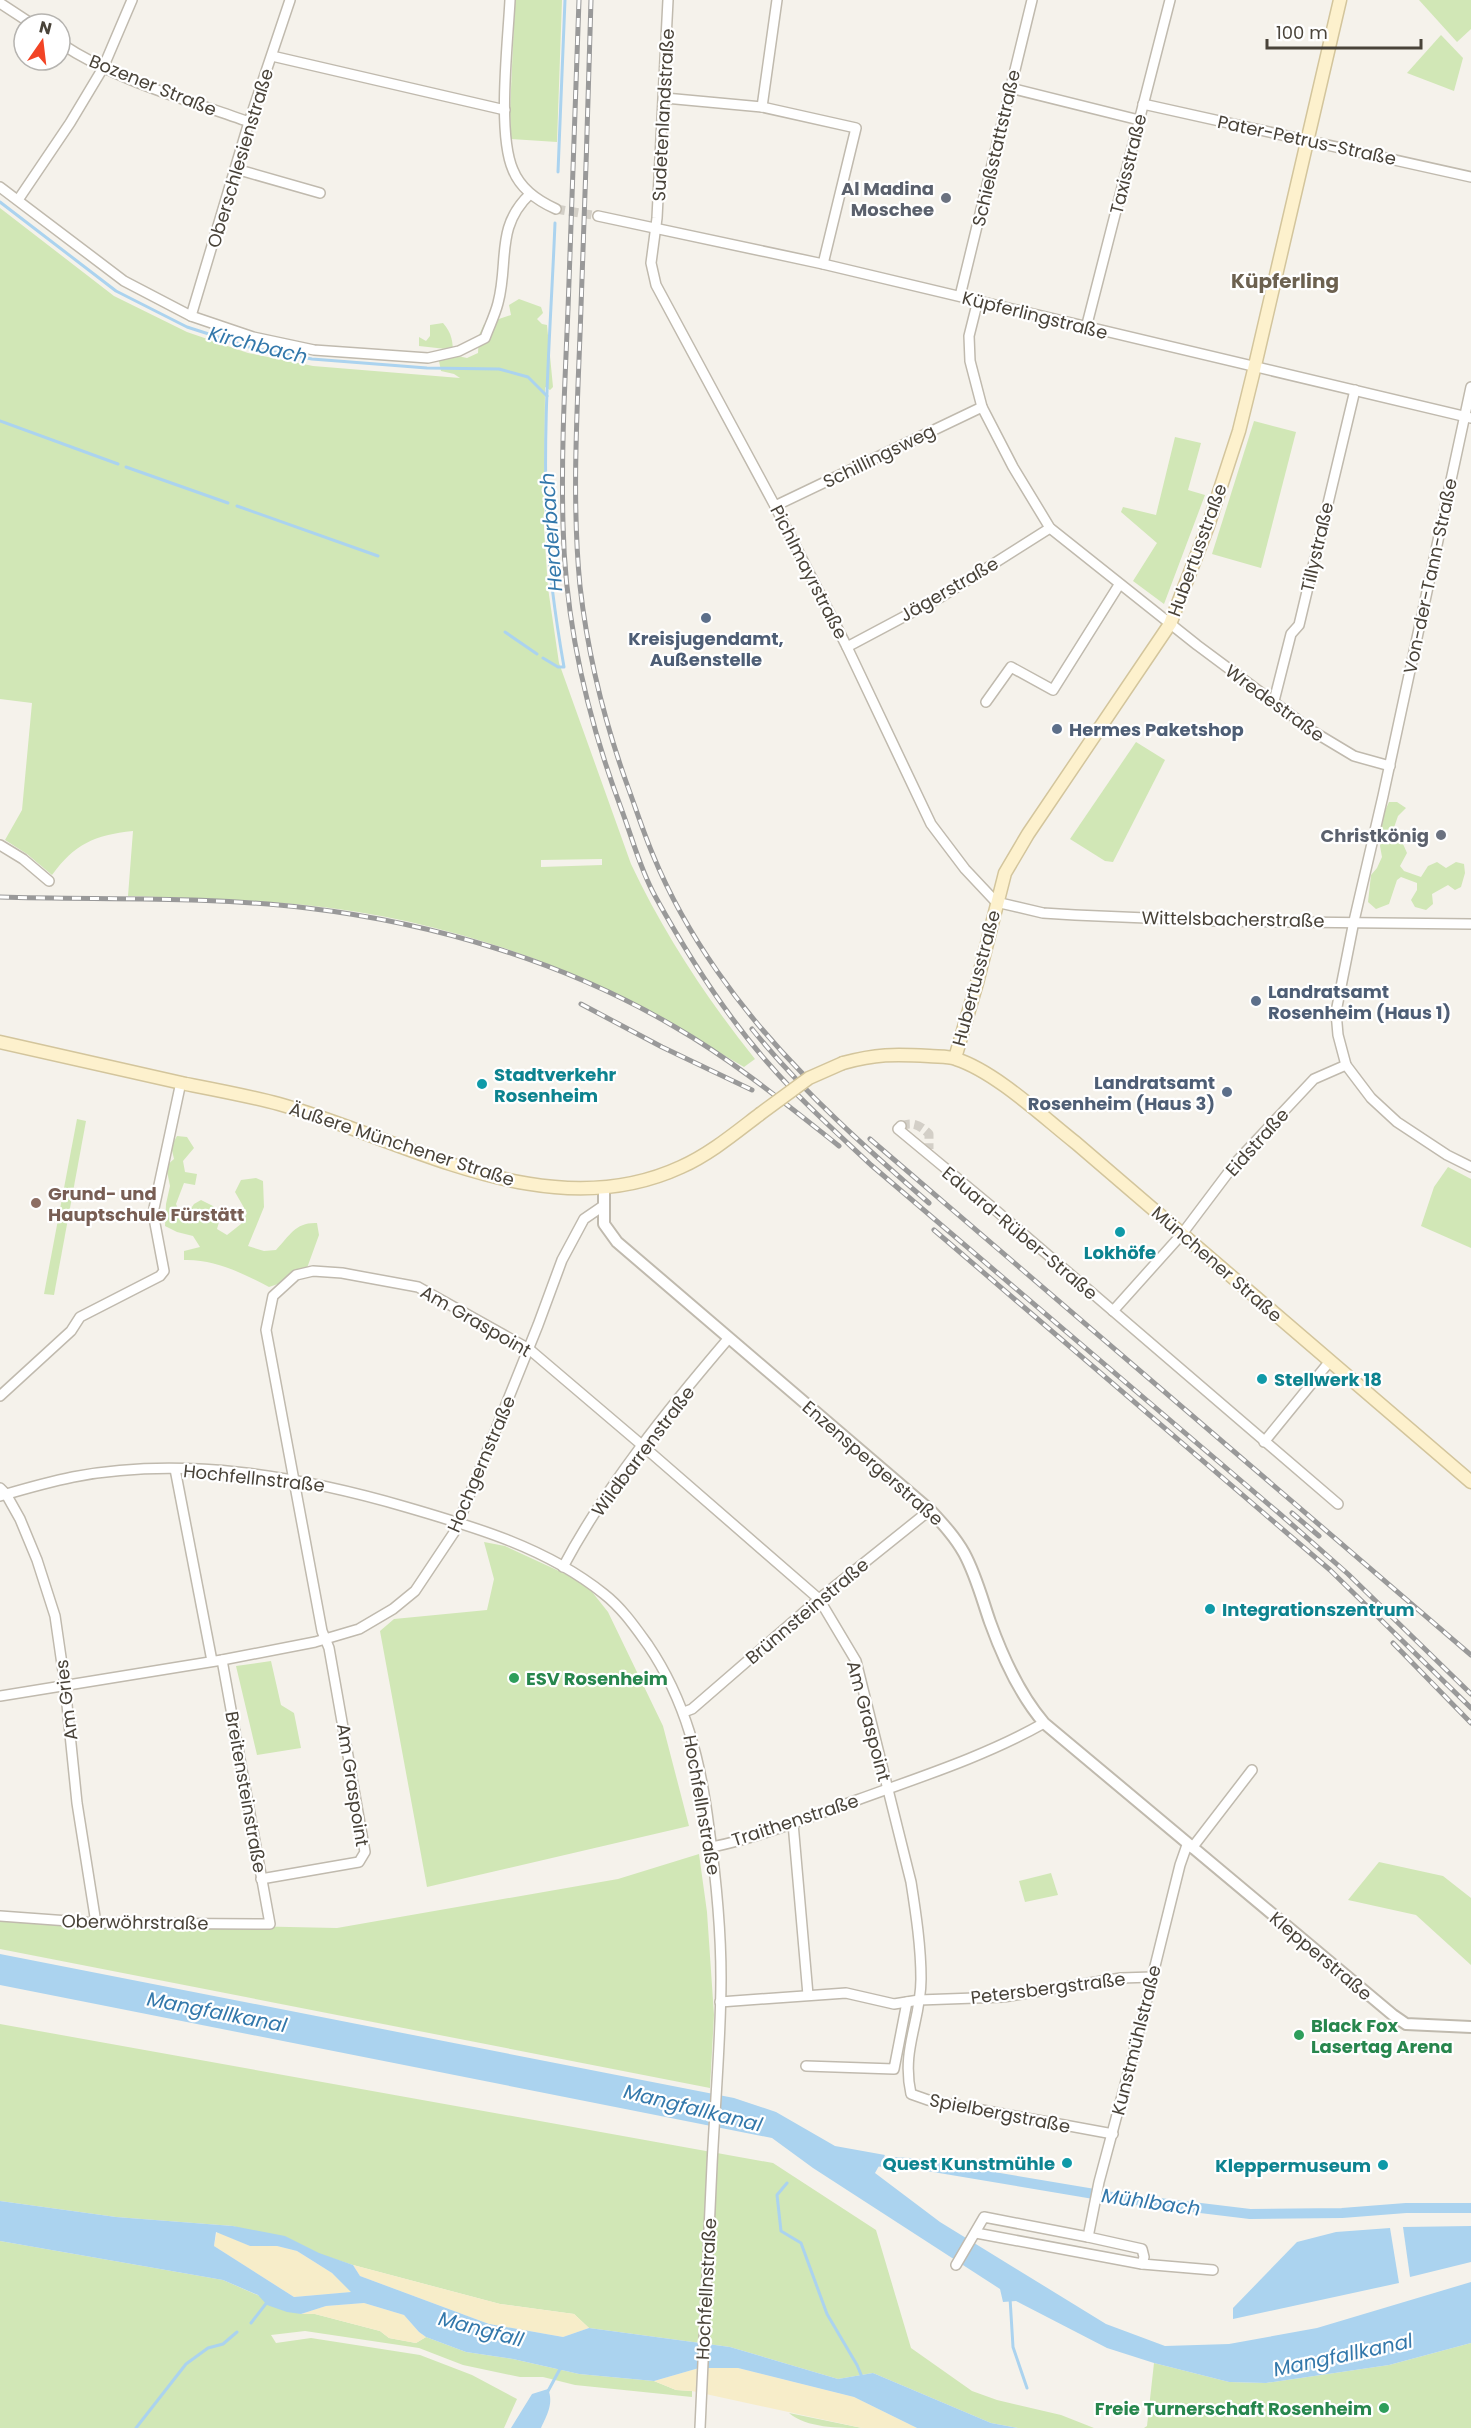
<svg xmlns="http://www.w3.org/2000/svg" width="1471" height="2428" font-family="Poppins,sans-serif">
<rect width="100%" height="100%" fill="#f5f2eb"/>
<g fill="#d1e7b6" fill-rule="evenodd">
<polygon points="515,0 562,0 557,142 511,139 510,111"/>
<polygon points="1419,0 1471,0 1471,29 1457,42"/>
<polygon points="1441,35 1463,58 1454,91 1407,73"/>
<path d="M0,208L114,296L187,332L248,353L313,366L460,378L454,374L441,371L439,361L446,349L419,346V337L426,341L430,336V325L443,323C452,333 453,342 453,355L467,358L478,353L479,335L484,324L511,315L509,305L519,299L541,307L543,313L537,319L542,324L547,325L553,387L550,390L545,387L544,529L548,588L559,663L631,864C664,934 707,999 755,1059L744,1067C695,1039 648,1008 597,985C507,943 404,915 305,905C246,899 187,898 128,896L133,831C94,835 75,844 52,875L27,854L5,840L22,810L32,703L0,699ZM602,859V865L541,867V860Z"/>
<polygon points="1254,421 1296,432 1261,568 1212,554"/>
<polygon points="1175,437 1201,443 1188,490 1205,495 1164,604 1133,581 1157,543 1121,512 1123,507 1156,515"/>
<polygon points="1136,742 1165,760 1113,862 1105,861 1070,839"/>
<polygon points="1389,802 1397,802 1406,808 1398,816 1391,836 1403,844 1407,853 1400,866 1404,871 1421,877 1428,866 1437,862 1446,868 1456,862 1464,864 1465,873 1461,887 1455,890 1448,885 1432,894 1433,904 1426,910 1415,907 1411,900 1417,890 1417,883 1401,877 1397,880 1389,904 1376,909 1368,902 1371,875 1377,868 1382,857 1380,846 1383,815"/>
<polygon points="77,1119 86,1121 54,1295 44,1294"/>
<path d="M177,1136L187,1137L194,1148L183,1161L185,1172L197,1174L195,1185L184,1183L176,1204L180,1213L187,1214L194,1204L201,1200L213,1206L221,1215L217,1229L227,1235L241,1224L247,1213L235,1192L241,1180L256,1178L263,1181L264,1207L248,1246L264,1251L276,1250C290,1235 296,1222 317,1223L319,1235L307,1268L284,1282L269,1287C242,1273 215,1259 184,1260V1251L200,1247L193,1236L177,1232L165,1226L166,1204L170,1186L166,1166L174,1159L171,1146Z"/>
<polygon points="1448,1167 1471,1179 1471,1248 1421,1226 1434,1187"/>
<polygon points="484,1542 505,1546 585,1583 608,1612 663,1726 689,1826 427,1887 380,1631 394,1619 487,1610 494,1579"/>
<polygon points="271,1661 281,1705 294,1713 301,1748 257,1755 236,1666"/>
<polygon points="699,1854 707,1912 714,2015 710,2088 0,1949 0,1921 337,1928 618,1879"/>
<polygon points="1379,1862 1443,1876 1471,1898 1471,1965 1416,1915 1348,1900"/>
<polygon points="1051,1873 1058,1895 1025,1902 1019,1881"/>
<polygon points="0,2024 773,2163 876,2230 911,2348 972,2391 997,2400 1061,2415 1094,2428 1018,2428 991,2423 873,2373 838,2379 730,2347 589,2328 574,2314 500,2304 353,2265 233,2226 116,2217 0,2201"/>
<polygon points="0,2241 223,2280 301,2314 315,2314 380,2331 389,2338 416,2343 426,2337 466,2352 513,2359 579,2374 654,2381 676,2390 692,2391 692,2397 575,2385 543,2377 520,2377 463,2365 419,2348 305,2331 271,2335 276,2343 311,2338 420,2355 472,2375 517,2399 504,2428 0,2428"/>
<polygon points="1471,2343 1471,2428 1144,2428 1147,2426 1154,2363 1229,2382 1266,2383 1389,2365"/>
<path d="M789,2413L862,2428C838,2428 807,2428 789,2413Z"/>
</g>
<g fill="#f7edc9">
<polygon points="217,2231 250,2246 277,2246 297,2251 332,2273 352,2292 294,2297 214,2246"/>
<polygon points="353,2265 500,2304 574,2314 589,2328 563,2337 489,2324 360,2276"/>
<polygon points="364,2303 404,2315 419,2332 426,2337 416,2343 389,2338 380,2331 315,2314 301,2314 326,2306"/>
<polygon points="699,2368 738,2368 854,2397 917,2428 862,2428 692,2391 676,2390 654,2381"/>
</g>
<g fill="#abd3ef" fill-rule="evenodd">
<polygon points="0,1954 734,2098 776,2112 835,2146 885,2155 875,2173 940,2222 1106,2324 1165,2346 1229,2344 1317,2328 1471,2282 1471,2343 1389,2365 1266,2383 1229,2382 1154,2363 1107,2348 1016,2301 1003,2302 1000,2289 813,2168 772,2138 0,1985"/>
<path d="M0,2201L116,2217L233,2226L285,2236L319,2253L353,2265L360,2276L489,2324L563,2337L589,2328L730,2347L838,2379L873,2373L991,2423L1018,2428H917L854,2397L738,2368H699L654,2381L579,2374L513,2359L466,2352L426,2337L419,2332L404,2315L364,2303L326,2306L301,2314L287,2312L267,2305L258,2295L223,2280L0,2241ZM216,2232L250,2246H277L297,2251L332,2273L351,2292L294,2297L214,2246Z"/>
<polygon points="1471,2226 1471,2262 1410,2277 1403,2227"/>
<polygon points="1390,2228 1399,2283 1233,2319 1233,2308 1297,2242 1336,2232"/>
<path d="M548,2389C554,2403 547,2415 541,2428H511L532,2394Z"/>
</g>
<g fill="none" stroke-linecap="round" stroke-linejoin="round">
<g stroke="#abd3ef" stroke-width="3">
<polyline points="558,172 565,0"/>
<polyline points="0,202 116,291 187,327 249,347 312,359 427,368 499,369 528,377 547,396"/>
<polyline points="0,421 118,464"/>
<polyline points="126,467 228,503"/>
<polyline points="237,506 378,556"/>
<polyline points="505,632 537,654"/>
<path d="M543,658L558,667H564C556,621 549,575 547,527C542,426 551,324 555,223"/>
<polyline points="787,2183 777,2195 781,2231 801,2243 827,2314 857,2365 862,2377"/>
<polyline points="1010,2298 1013,2347 1027,2388"/>
<polyline points="251,2323 268,2301"/>
<polyline points="547,2393 561,2367"/>
<polyline points="136,2428 186,2364 208,2348 223,2344 237,2332"/>
</g>
<polyline stroke="#abd3ef" stroke-width="10" points="867,2161 910,2163 1118,2198 1250,2214 1342,2213 1406,2208 1471,2208"/>
<g stroke="#d3cfc7" stroke-width="9" stroke-dasharray="9 4.5" stroke-linecap="butt">
<polyline points="556,209 598,216"/>
<path d="M901,1126C913,1121 921,1126 929,1134V1149"/>
</g>
<g stroke="#c0baae" stroke-width="12">
<g id="minor">
<path d="M510,0C508,42 497,134 513,170C521,190 538,201 556,209"/>
<polyline points="668,0 657,218 651,263 656,285 775,506 847,647 931,824 965,869 996,902 1043,913 1075,915 1217,921 1471,924"/>
<polyline points="0,3 32,24"/>
<path d="M60,43C117,81 185,99 249,122"/>
<polyline points="272,56 505,110"/>
<polyline points="1010,88 1139,120"/>
<polyline points="665,98 762,107 856,128 823,264"/>
<polyline points="1143,104 1471,177"/>
<polyline points="762,107 777,0"/>
<polyline points="236,169 320,193"/>
<path d="M0,187L124,281L191,316L253,337L314,350L428,358L459,351L485,338C489,327 495,315 498,303C509,262 495,227 530,194"/>
<polyline points="18,200 70,123 103,68 132,0"/>
<polyline points="598,216 823,264 1471,418"/>
<polyline points="960,296 1032,0"/>
<polyline points="978,300 969,336 970,361 982,407 1013,467 1050,528 1197,645 1314,732 1354,756 1390,766"/>
<polyline points="191,316 249,122 290,0"/>
<polyline points="1086,328 1170,0"/>
<polyline points="1471,387 1383,796 1354,921 1336,1012 1338,1035 1346,1065 1371,1098 1397,1122 1447,1155 1471,1167"/>
<polyline points="775,506 982,407"/>
<polyline points="847,647 941,597 1050,528"/>
<polyline points="1274,701 1291,634 1299,625 1355,390"/>
<polyline points="986,702 1011,667 1053,690 1119,585"/>
<polyline points="0,845 23,859 49,881"/>
<polyline points="901,1126 898,1129 992,1207 1338,1504"/>
<polyline points="1113,1311 1182,1234 1237,1161 1314,1079 1346,1065"/>
<polyline points="0,1396 71,1331 80,1317 160,1276 164,1271 153,1213 181,1082"/>
<polyline points="1264,1442 1330,1361"/>
<polyline points="175,1469 212,1661"/>
<polyline points="0,1488 6,1494 20,1519 37,1560 55,1616 65,1685 77,1803 96,1923"/>
<path d="M0,1496C24,1489 48,1482 73,1477C184,1456 299,1476 406,1507C475,1527 547,1548 604,1594C622,1608 635,1627 648,1645C686,1701 701,1763 709,1828C716,1878 721,1928 721,1978C721,2040 715,2103 712,2165C708,2253 704,2340 700,2428"/>
<path d="M563,1567C606,1486 669,1408 728,1339"/>
<polyline points="0,1696 222,1660 315,1642 359,1629 393,1609 415,1591 455,1531 538,1325 562,1260 584,1219 603,1206"/>
<polyline points="684,1712 692,1709 819,1599 930,1510"/>
<polyline points="793,1823 808,1995"/>
<polyline points="1187,1845 1180,1865 1134,2051 1099,2182 1088,2237 1142,2249 1144,2257 1142,2264 1213,2270"/>
<path d="M712,1847C761,1837 809,1817 857,1800C920,1777 986,1756 1044,1723"/>
<polyline points="1192,1848 1252,1770"/>
<path d="M261,1879L359,1862L365,1852L329,1648L322,1631L266,1330L273,1296L296,1275L313,1271L342,1273L418,1287L529,1349L643,1446L819,1599L856,1661L911,1882C916,1914 921,1947 921,1979C921,2021 901,2049 911,2094L928,2100L1113,2134"/>
<polyline points="0,1916 96,1923 270,1924 222,1660"/>
<polyline points="720,2002 846,1993 894,2004 919,2000 1003,1997 1121,1978 1152,1977"/>
<polyline points="806,2066 894,2069 907,2002"/>
<polyline points="976,2233 1142,2264"/>
<polyline points="956,2265 984,2217 1088,2237"/>
</g>
</g>
<g stroke="#c0baae" stroke-width="14">
<path id="tertiary" d="M604,1187V1224L617,1242L930,1510C943,1524 955,1537 964,1553C976,1575 982,1599 990,1622C1003,1658 1019,1694 1044,1723L1393,2015L1406,2024L1471,2027"/>
</g>
<g stroke="#d3c59c" stroke-width="15">
<g id="secondary">
<path d="M0,1042C62,1056 124,1070 186,1084C217,1090 249,1096 279,1104C407,1140 547,1229 681,1167C710,1154 735,1133 760,1114"/>
<polyline points="955,1058 977,983 1005,873 1028,834 1170,624 1208,526 1239,431 1253,374 1340,0"/>
<path d="M843,1063C876,1054 894,1054 929,1056C937,1057 948,1056 956,1059C996,1072 1043,1117 1076,1143L1471,1482"/>
</g>
</g>
<use href="#minor" stroke="#fff" stroke-width="9"/>
<use href="#tertiary" stroke="#fff" stroke-width="10"/>
<use href="#secondary" stroke="#fdf1cd" stroke-width="12"/>
<g stroke="#999" stroke-width="5">
<g id="rail">
<path d="M579,0C575,103 572,206 568,309C565,381 561,452 563,524C565,621 587,717 621,808C632,837 640,869 655,896C687,954 724,1013 768,1063C800,1100 836,1132 871,1165L1280,1514L1348,1574L1471,1694"/>
<path d="M591,0C588,102 585,205 581,307C578,400 571,494 580,586C588,657 605,724 629,790C637,812 644,834 653,855C686,936 742,1012 803,1074"/>
<path d="M0,897C102,900 206,896 307,908C434,923 565,962 675,1027C734,1061 786,1104 839,1146"/>
<polyline points="581,1004 662,1047 752,1090"/>
<path d="M752,1029C804,1093 866,1148 929,1203"/>
<polyline points="870,1139 1471,1655"/>
<polyline points="934,1230 1330,1570 1471,1708"/>
<polyline points="1292,1513 1319,1536"/>
<polyline points="1393,1643 1471,1723"/>
</g>
</g>
<use href="#rail" stroke="#fff" stroke-width="3" stroke-dasharray="9" stroke-linecap="butt"/>
<g stroke="#d3c59c" stroke-width="15" stroke-linecap="butt">
<polyline id="secondary-bridge" points="760,1114 809,1078 843,1063"/>
</g>
<use href="#secondary-bridge" stroke="#fdf1cd" stroke-width="12"/>
</g>
<g fill="#6b7280" stroke="#fff" stroke-width="2">
<circle cx="946" cy="198" r="6"/>
<circle cx="1441" cy="835" r="6"/>
</g>
<g fill="#5c6f8a" stroke="#fff" stroke-width="2">
<circle cx="706" cy="618" r="6"/>
<circle cx="1057" cy="729" r="6"/>
<circle cx="1256" cy="1001" r="6"/>
<circle cx="1227" cy="1092" r="6"/>
</g>
<g fill="#0f9aa8" stroke="#fff" stroke-width="2">
<circle cx="482" cy="1084" r="6"/>
<circle cx="1120" cy="1232" r="6"/>
<circle cx="1262" cy="1379" r="6"/>
<circle cx="1210" cy="1609" r="6"/>
<circle cx="1067" cy="2163" r="6"/>
<circle cx="1383" cy="2165" r="6"/>
</g>
<circle fill="#8d6e63" stroke="#fff" stroke-width="2" cx="36" cy="1203" r="6"/>
<g fill="#2e9e5b" stroke="#fff" stroke-width="2">
<circle cx="514" cy="1678" r="6"/>
<circle cx="1299" cy="2035" r="6"/>
<circle cx="1384" cy="2408" r="6"/>
</g>
<g text-anchor="middle" dominant-baseline="central" stroke-width="4.5" stroke-linejoin="round" paint-order="stroke">
<g font-size="18" fill="#494339" stroke="#fff">
<text transform="translate(153 85) rotate(22)">Bozener Straße</text>
<text transform="translate(663 115) rotate(-87)">Sudetenlandstraße</text>
<text transform="translate(1307 140) rotate(12)">Pater-Petrus-Straße</text>
<text transform="translate(996 148) rotate(-77)">Schießstattstraße</text>
<text transform="translate(240 158) rotate(-73)">Oberschlesienstraße</text>
<text transform="translate(1128 164) rotate(-76)">Taxisstraße</text>
<text transform="translate(1035 315) rotate(14)">Küpferlingstraße</text>
<text transform="translate(879 456) rotate(-26)">Schillingsweg</text>
<text transform="translate(1317 547) rotate(-77)">Tillystraße</text>
<text transform="translate(1197 550) rotate(-70)">Hubertusstraße</text>
<text transform="translate(809 572) rotate(63)">Pichlmayrstraße</text>
<text transform="translate(1430 576) rotate(-78)">Von-der-Tann-Straße</text>
<text transform="translate(949 589) rotate(-30)">Jägerstraße</text>
<text transform="translate(1275 703) rotate(36)">Wredestraße</text>
<text transform="translate(1233 919) rotate(1)">Wittelsbacherstraße</text>
<text transform="translate(976 978) rotate(-75)">Hubertusstraße</text>
<text transform="translate(1257 1142) rotate(-48)">Eidstraße</text>
<text transform="translate(402 1144) rotate(18)">Äußere Münchener Straße</text>
<text transform="translate(1020 1233) rotate(40)">Eduard-Rüber-Straße</text>
<text transform="translate(1217 1264) rotate(41)">Münchener Straße</text>
<text transform="translate(476 1321) rotate(30)">Am Graspoint</text>
<text transform="translate(643 1451) rotate(-53)">Wildbarrenstraße</text>
<text transform="translate(873 1463) rotate(41)">Enzenspergerstraße</text>
<text transform="translate(481 1464) rotate(-67)">Hochgernstraße</text>
<text transform="translate(254 1478) rotate(6)">Hochfellnstraße</text>
<text transform="translate(807 1611) rotate(-40)">Brünnsteinstraße</text>
<text transform="translate(66 1700) rotate(-97)">Am Gries</text>
<text transform="translate(869 1721) rotate(75)">Am Graspoint</text>
<text transform="translate(353 1785) rotate(81)">Am Graspoint</text>
<text transform="translate(246 1792) rotate(80)">Breitensteinstraße</text>
<text transform="translate(702 1805) rotate(80)">Hochfellnstraße</text>
<text transform="translate(795 1820) rotate(-18)">Traithenstraße</text>
<text transform="translate(135 1922) rotate(1)">Oberwöhrstraße</text>
<text transform="translate(1321 1956) rotate(40)">Klepperstraße</text>
<text transform="translate(1048 1988) rotate(-7)">Petersbergstraße</text>
<text transform="translate(1136 2040) rotate(-76)">Kunstmühlstraße</text>
<text transform="translate(1000 2113) rotate(11)">Spielbergstraße</text>
<text transform="translate(706 2289) rotate(-87)">Hochfellnstraße</text>
</g>
<g font-size="18" font-weight="bold" fill="#5b616d" stroke="#fff" text-anchor="end">
<text x="934" y="188">Al Madina<tspan x="934" dy="21">Moschee</tspan></text>
<text x="1429" y="835">Christkönig</text>
</g>
<g font-size="18" font-weight="bold" fill="#4e5e75" stroke="#fff" text-anchor="start">
<text x="706" y="638" text-anchor="middle">Kreisjugendamt,<tspan x="706" dy="21">Außenstelle</tspan></text>
<text x="1069" y="729">Hermes Paketshop</text>
<text x="1268" y="991">Landratsamt<tspan x="1268" dy="21">Rosenheim (Haus 1)</tspan></text>
<text x="1215" y="1082" text-anchor="end">Landratsamt<tspan x="1215" dy="21">Rosenheim (Haus 3)</tspan></text>
</g>
<g font-size="18" font-weight="bold" fill="#0d838f" stroke="#fff" text-anchor="start">
<text x="494" y="1074">Stadtverkehr<tspan x="494" dy="21">Rosenheim</tspan></text>
<text x="1120" y="1252" text-anchor="middle">Lokhöfe</text>
<text x="1274" y="1379">Stellwerk 18</text>
<text x="1222" y="1609">Integrationszentrum</text>
<text x="1055" y="2163" text-anchor="end">Quest Kunstmühle</text>
<text x="1371" y="2165" text-anchor="end">Kleppermuseum</text>
</g>
<g font-size="18" font-weight="bold" fill="#785e54" stroke="#fff" text-anchor="start">
<text x="48" y="1193">Grund- und<tspan x="48" dy="21">Hauptschule Fürstätt</tspan></text>
</g>
<g font-size="18" font-weight="bold" fill="#27864d" stroke="#fff" text-anchor="start">
<text x="526" y="1678">ESV Rosenheim</text>
<text x="1311" y="2025">Black Fox<tspan x="1311" dy="21">Lasertag Arena</tspan></text>
<text x="1372" y="2408" text-anchor="end">Freie Turnerschaft Rosenheim</text>
</g>
<g font-size="20" font-weight="bold" fill="#6c6150" stroke="#fff">
<text x="1285" y="281">Küpferling</text>
</g>
<g font-size="20" font-style="italic" fill="#3378ab" stroke="#fff">
<text transform="translate(258 345) rotate(14)">Kirchbach</text>
<text transform="translate(551 532) rotate(-94)">Herderbach</text>
<text transform="translate(217 2012) rotate(11)">Mangfallkanal</text>
<text transform="translate(693 2108) rotate(14)">Mangfallkanal</text>
<text transform="translate(1151 2202) rotate(8)">Mühlbach</text>
<text transform="translate(481 2329) rotate(15)">Mangfall</text>
<text transform="translate(1343 2355) rotate(-12)">Mangfallkanal</text>
</g>
</g>
<g transform="translate(42 42) rotate(14)"><circle r="28" fill="#ffffff" stroke="#b6b4b0" stroke-width="1.5"/>
<path d="M0-4.5L10 22L0 15L-10 22Z" fill="#f24425"/>
<text y="-9" font-size="16" font-weight="bold" text-anchor="middle" fill="#494339">N</text>
</g>
<path d="M1267 39v9h154v-9" fill="none" stroke="#494339" stroke-width="3"/>
<text x="1276" y="39" font-size="18" fill="#494339" stroke="#ffffff" stroke-width="4.5" paint-order="stroke">100 m</text>
</svg>
